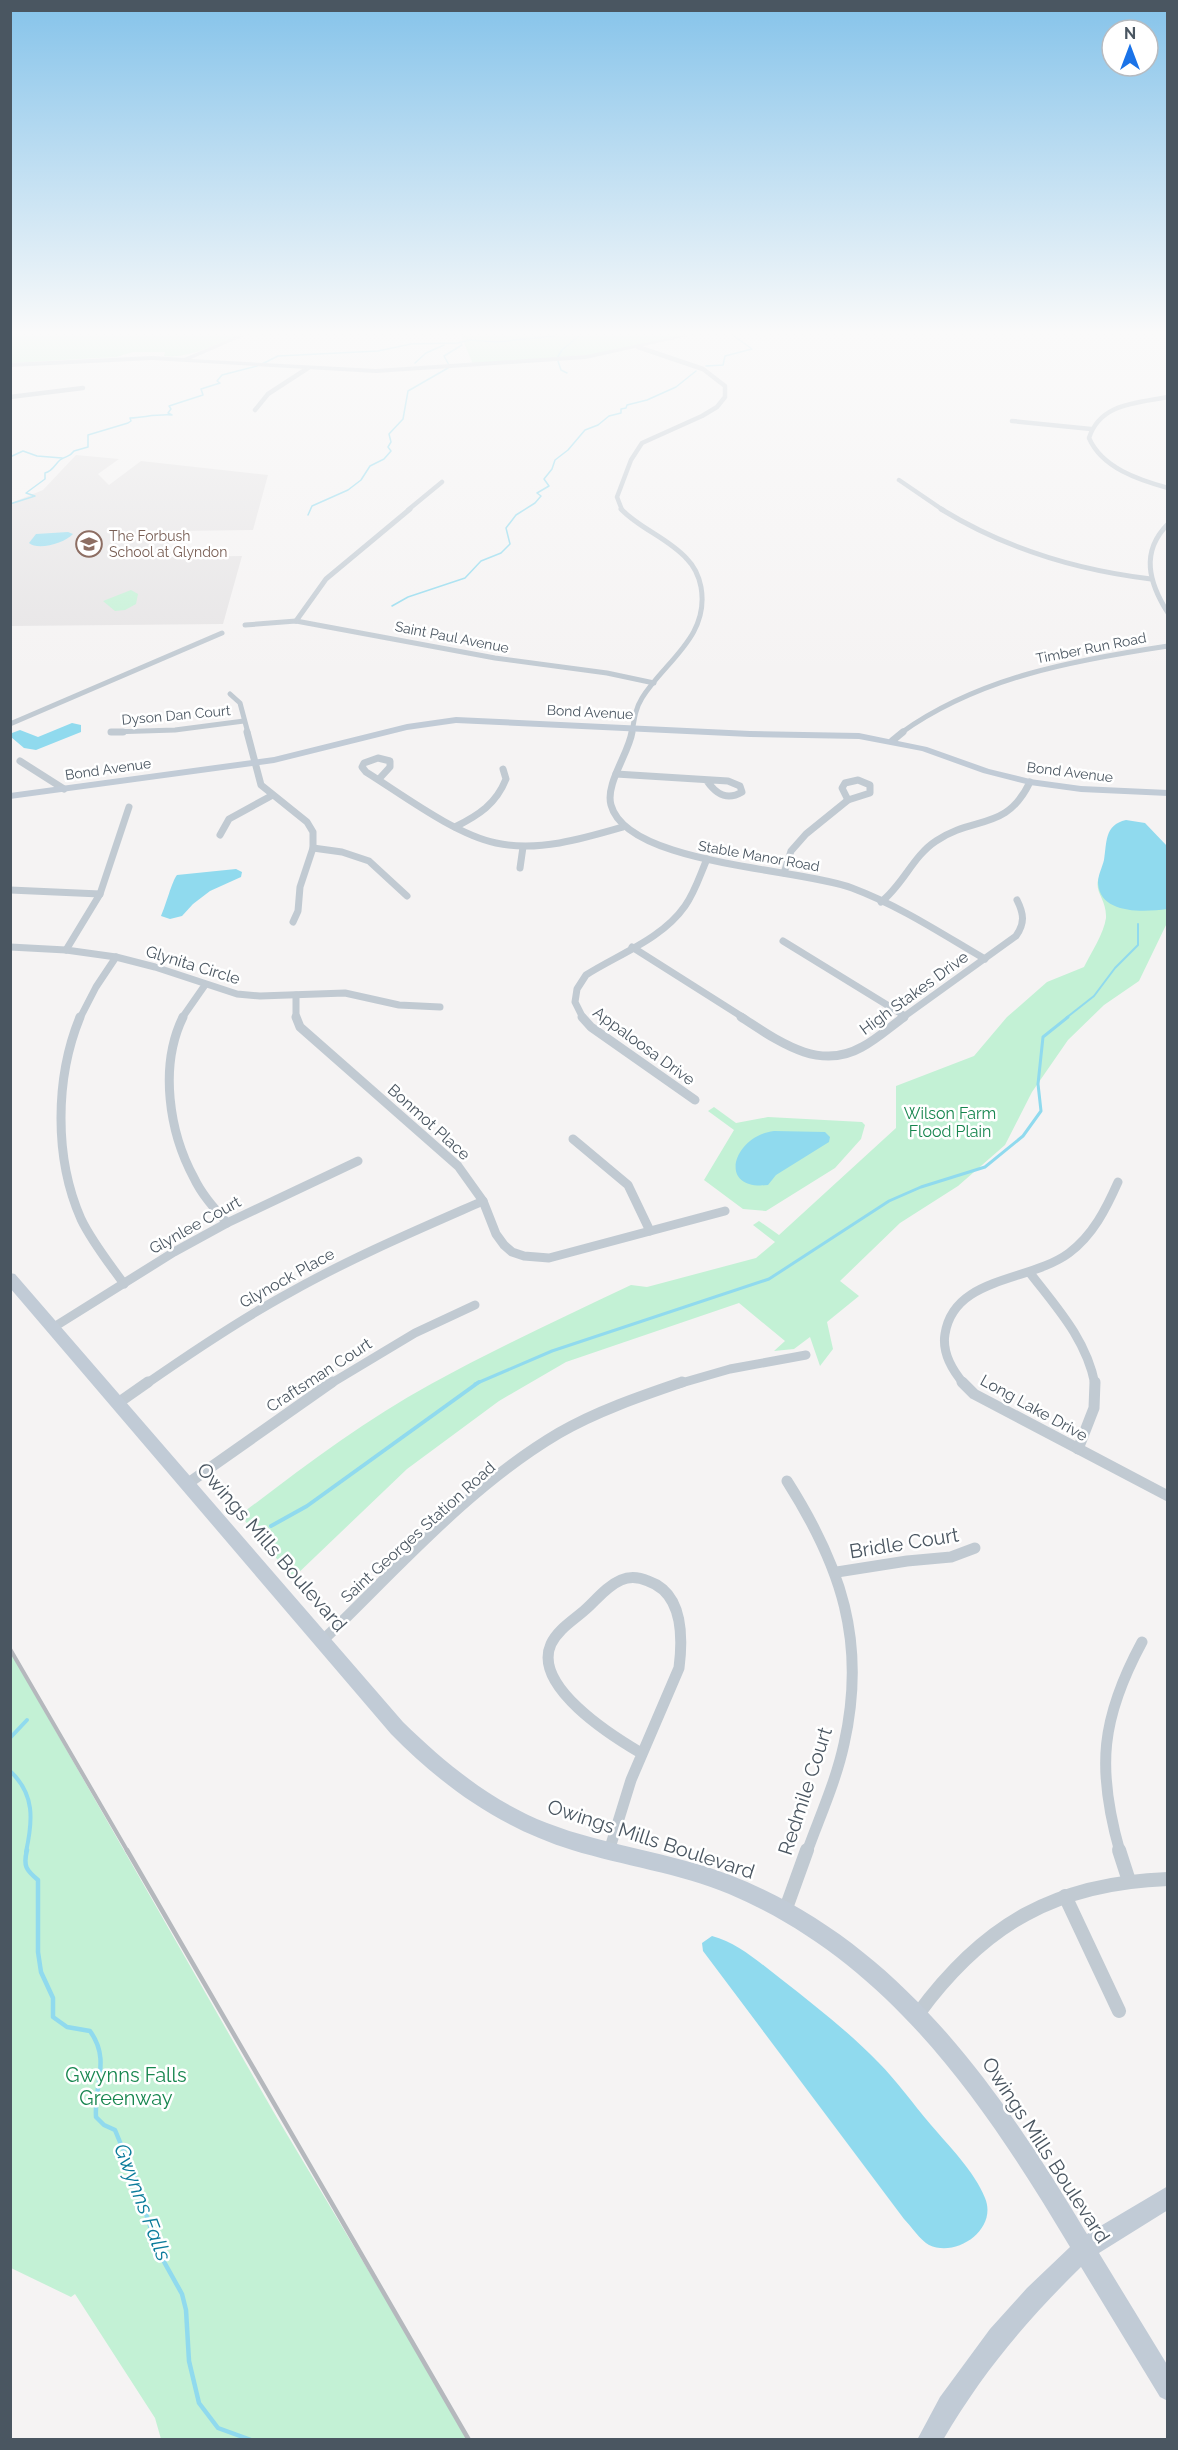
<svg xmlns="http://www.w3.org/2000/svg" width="1178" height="2450" font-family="Raleway,sans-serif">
<rect width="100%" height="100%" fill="#f5f3f3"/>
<polygon fill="#e6e4e5" points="76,455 119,459 98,474 109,485 141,461 268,475 253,530 174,531 163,557 242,556 223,624 11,626 11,503 43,490"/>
<g fill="#c3f1d5">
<path d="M17,336H237C214,345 189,359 164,356L165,352H133L116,357L11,363L10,337Z"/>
<polygon points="461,336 682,336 598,354 473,364"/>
<polygon points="131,590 138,594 136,604 125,610 115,611 103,601"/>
<path d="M1168,861L1167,923L1139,981L1104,1005L1068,1040L1032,1092L1005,1145L958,1186L900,1223L840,1281L859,1296L827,1322L833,1349L820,1366L810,1337L794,1349L774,1351L785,1341L739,1303L566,1362L499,1401L407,1469L293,1578L240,1515C302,1468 363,1421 431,1384C496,1348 564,1317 631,1285L647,1287L756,1258L775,1242L753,1225L759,1221L779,1235L896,1128V1086L974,1056L1007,1017L1047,982L1084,967C1091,953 1104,933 1106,918C1107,895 1088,891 1104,868Z"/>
<polygon points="714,1107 736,1123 768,1117 862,1122 865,1125 861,1139 835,1168 766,1211 743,1209 704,1180 734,1130 708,1111"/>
<polygon points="10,1651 273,2111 469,2439 161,2439 155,2418 75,2294 71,2297 11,2268"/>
</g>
<g fill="#90daee">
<path d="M68,532L73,534C65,543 38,551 29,543L36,534Z"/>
<polygon points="72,723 81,725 81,732 36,750 24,748 11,737 12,733 20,730 38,737"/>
<path d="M1126,820L1145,823L1167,846V909C1145,912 1100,915 1098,883C1098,875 1102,868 1104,860C1107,843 1104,825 1126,820Z"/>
<path d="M236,869L242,872L241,877L210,891L193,904L182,916L170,919L161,916C166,905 172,881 177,875Z"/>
<path d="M774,1131L825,1132L830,1137L829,1142L776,1175L768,1185C716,1191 733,1136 774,1131Z"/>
<path d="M712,1936C738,1943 759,1962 781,1979C814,2005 848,2031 878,2062C897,2081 913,2104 931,2125C948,2145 975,2172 985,2198C998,2229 957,2258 929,2245C920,2240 911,2226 904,2219L703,1951L702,1943Z"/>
</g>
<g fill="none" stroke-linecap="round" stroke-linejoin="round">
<g stroke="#90daee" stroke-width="1.5">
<polyline points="557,358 562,350 579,336"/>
<polyline points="558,361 561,370 567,373"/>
<polyline points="415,363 426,353 444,345"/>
<polyline points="262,364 278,356 378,351 411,344 457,343 470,340 497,342 554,336"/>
<polyline points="449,365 444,356 462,345 461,343"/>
<polyline points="706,366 723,365 725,356 752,349 734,336"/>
<polyline points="10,457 23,451 37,456 62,458"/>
<path d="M10,504L35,496L26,493L45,479V473C53,471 55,464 60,460C67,455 69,458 74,451L88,447V435L128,423L131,421L130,418C146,417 156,414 172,415L168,413L171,409L169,406L203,395L201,389L220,383L217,381L222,375L257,366"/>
<polyline points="308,515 312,506 348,490 361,480 370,466 384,459 391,451 388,447 391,442 389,434 403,419 408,391 448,368"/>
<polyline points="392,606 408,597 465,578 481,561 501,553 510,544 506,528 516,515 535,503 541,496 537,493 549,486 544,479 552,469 555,460 568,450 585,430 598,425 609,416 621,413 621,409 626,408 627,405 647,400 676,387 696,371"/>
</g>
<polyline stroke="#90daee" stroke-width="2" points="1066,1018 1094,996 1115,968 1138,945 1138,924"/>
<polyline stroke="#90daee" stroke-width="3" points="475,1384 552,1351 769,1279 889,1201 921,1187 985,1167 1023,1136 1041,1111 1038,1084 1043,1037 1068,1017"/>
<g stroke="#90daee" stroke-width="4">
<polyline points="271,1526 307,1506 479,1382"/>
<polyline points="10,1738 27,1720"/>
<path d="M10,1771C35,1794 33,1820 26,1852"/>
</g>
<path stroke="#90daee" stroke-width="4.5" d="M27,1850C23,1866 26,1870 38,1880V1952L41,1972L53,1998V2017L67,2027L90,2031C111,2060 94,2084 96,2117L104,2125L115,2130L134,2176L158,2251L182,2294L186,2310L189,2361L199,2403L218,2428L251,2440"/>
<g stroke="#c1cad2" stroke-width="4.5">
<polyline points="10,397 83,388"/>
<path d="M1168,397C1137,403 1100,403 1089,438C1102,468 1139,480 1168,488"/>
<polyline points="255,410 268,394 308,368"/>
<polyline points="1012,421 1091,429"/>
<polyline points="899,480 943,510"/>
<polyline points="408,510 442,482"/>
<polyline points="622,510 617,497 631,460 642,443 702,416 717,407 725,397 725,386 703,369 638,347"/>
</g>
<g stroke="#c1cad2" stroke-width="5">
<path d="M621,509C640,529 668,538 687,559C695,567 699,577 701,587C710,637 664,662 642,698C635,709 634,721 632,733"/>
<path d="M941,509C1006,549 1076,570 1151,579"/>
<path d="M1168,524C1140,552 1149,583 1168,613"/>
<polyline points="296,621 326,579 410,509"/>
<polyline points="245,625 296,621 495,658 607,673 654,683"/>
<polyline points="230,694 240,703 248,733"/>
<polyline points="10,724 222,633"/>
<polyline points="111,732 175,730 244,721"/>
<path d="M901,733C979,677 1075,660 1168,646"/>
</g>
<g stroke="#c1cad2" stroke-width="7">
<polyline points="111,732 123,732"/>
<polyline points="247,732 261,785 307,822 313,832 313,848 300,887 298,911 293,922"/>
<path d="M632,732C629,753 605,784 611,805C627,865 799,868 852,888C900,906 942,934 985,959"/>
<polyline points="892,741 903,732"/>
<polyline points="20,761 64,789"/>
<path d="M616,774L728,781L740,786L742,792C727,801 716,794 707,781"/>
<path d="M379,779L390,767V761L378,758L364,763L362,767L366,772C403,795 454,834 496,843C538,852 582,839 623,827"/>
<polygon points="858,780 870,785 870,793 848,800 842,788 845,783"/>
<path d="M455,827C479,815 496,804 506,779L503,769"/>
<polyline points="220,835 229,819 271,796"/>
<polyline points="313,848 342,852 369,861 407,896"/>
<polyline points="520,868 523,847"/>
<polyline points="784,873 791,851 806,834 848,800"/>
<polyline points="10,890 100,894"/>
<path d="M881,902C903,885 913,856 936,841C974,815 1006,832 1030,782"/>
<polyline points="783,941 905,1016"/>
<polyline points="10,947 66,950 116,957 155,967 237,994 260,996 345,993 399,1005 440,1007"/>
<polyline points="632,947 744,1018"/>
<polyline points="66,950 100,894 129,807"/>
<polyline points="296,995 296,1018"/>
<polyline points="80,1018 96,987 116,957"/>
<polyline points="182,1018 205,985"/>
<path d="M583,1018L575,1002L577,989L586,975C619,954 662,939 685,906C695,892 700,875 707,859"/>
<path d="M902,1018L1016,936C1025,923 1024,914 1017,900"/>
</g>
<g stroke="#c1cad2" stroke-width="9">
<path d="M80,1017C55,1078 54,1158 81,1219C92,1242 109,1263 124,1284"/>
<path d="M183,1017C159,1066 169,1132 194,1178C202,1195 215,1209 227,1223"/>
<polyline points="296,1017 300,1027 458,1166 483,1201 496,1234 504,1245 512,1252 524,1256 549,1258 725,1211"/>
<polyline points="582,1017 591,1027 695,1100"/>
<path d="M741,1017C777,1040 818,1072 862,1047C877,1039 890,1027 904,1017"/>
<polyline points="573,1139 628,1185 650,1231"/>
<path d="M1030,1273C1057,1308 1086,1339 1095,1384"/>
<polyline points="54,1327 174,1252 227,1223 358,1161"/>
<path d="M146,1384C192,1352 239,1320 289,1293C351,1258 417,1230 483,1201"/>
<polyline points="330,1384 415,1333 475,1305"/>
<polyline points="678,1384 730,1369 806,1355"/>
<path d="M964,1384C952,1370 942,1352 945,1334C954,1276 1030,1282 1069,1253C1093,1235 1106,1209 1118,1182"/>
</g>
<g stroke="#c1cad2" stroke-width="11">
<polyline points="962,1382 974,1394 1168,1496"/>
<polyline points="118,1403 148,1382"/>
<polyline points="1078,1449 1094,1408 1095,1382"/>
<path d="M787,1481C841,1566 867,1642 844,1744C836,1781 820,1816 807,1852"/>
<polyline points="187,1484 332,1382"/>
<polyline points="837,1572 907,1561 951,1557 975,1548"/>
<path d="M322,1641C397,1569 469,1486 559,1433C597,1411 641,1396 682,1382"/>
<path d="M609,1851L631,1780L679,1668C683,1637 683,1593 648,1581C639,1577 630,1576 621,1580C607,1586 597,1599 586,1609C574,1620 558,1629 551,1644C532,1686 612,1736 641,1753"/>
<path d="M1120,1852C1096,1768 1101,1718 1142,1642"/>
</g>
<g stroke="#c1cad2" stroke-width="14">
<polyline points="1119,1850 1129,1881"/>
<polyline points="1065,1896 1119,2011"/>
<polyline points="785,1911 807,1850"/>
<path d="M918,2014C984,1924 1056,1883 1168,1879"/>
</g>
<g fill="#c1cbd6" fill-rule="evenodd">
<polygon points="237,336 244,336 191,359 376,369 586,355 679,336 688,336 586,359 376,373 152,360 10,367 10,363 152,356 184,358"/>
<polygon points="456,717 750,731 859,733 927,747 989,769 1030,779 1081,786 1168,790 1168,796 1081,792 1030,785 983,773 922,751 859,739 750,737 456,723 407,730 274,763 10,799 10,793 274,757 407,724"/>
<path d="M10,1273L15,1274L403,1722C445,1763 491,1801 547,1823C606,1846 670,1852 730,1875C898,1940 998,2086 1087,2234L1168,2186V2210L1099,2253L1168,2366V2401L1160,2397L1081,2267C1026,2321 982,2373 943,2440H917L940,2397L990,2329L1027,2288L1070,2247C984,2103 889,1962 729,1894C679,1873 624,1866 572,1850C501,1828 443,1787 391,1734L10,1288Z"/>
</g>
<polyline stroke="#b5b8bd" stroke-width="4" points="10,1649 128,1852"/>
<polyline stroke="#b5b8bd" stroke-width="4.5" points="127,1850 469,2440"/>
</g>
<linearGradient id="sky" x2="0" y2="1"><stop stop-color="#85c3ea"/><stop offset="0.49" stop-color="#fafafa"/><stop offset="1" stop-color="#fafafa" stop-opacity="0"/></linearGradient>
<rect width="1178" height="679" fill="url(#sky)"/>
<defs>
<g id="school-ring" transform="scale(1.35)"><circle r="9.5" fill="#fff" stroke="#8d6e63" stroke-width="1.5"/><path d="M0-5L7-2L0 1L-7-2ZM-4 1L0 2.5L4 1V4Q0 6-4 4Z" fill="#8d6e63"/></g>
</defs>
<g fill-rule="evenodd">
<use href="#school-ring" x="89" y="544"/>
</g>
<g text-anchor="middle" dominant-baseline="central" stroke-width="5" stroke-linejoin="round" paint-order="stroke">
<g font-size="14" fill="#785e54" stroke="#fff" text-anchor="start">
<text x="109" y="536">The Forbush<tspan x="109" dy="16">School at Glyndon</tspan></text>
</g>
<g font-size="14" fill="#4a5661" stroke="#fff">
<text transform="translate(452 637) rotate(11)">Saint Paul Avenue</text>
<text transform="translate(1091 648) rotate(-11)">Timber Run Road</text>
<text transform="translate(590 712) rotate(3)">Bond Avenue</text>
<text transform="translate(176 715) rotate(-5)">Dyson Dan Court</text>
<text transform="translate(108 769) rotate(-8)">Bond Avenue</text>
<text transform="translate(1070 772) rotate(7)">Bond Avenue</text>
<text transform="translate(759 856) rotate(10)">Stable Manor Road</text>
</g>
<g font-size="16" fill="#4a5661" stroke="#fff">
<text transform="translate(193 965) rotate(17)">Glynita Circle</text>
<text transform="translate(914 993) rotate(-36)">High Stakes Drive</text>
<text transform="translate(644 1046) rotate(36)">Appaloosa Drive</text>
<text transform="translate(429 1122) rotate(42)">Bonmot Place</text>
<text transform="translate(195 1225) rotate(-29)">Glynlee Court</text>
<text transform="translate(287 1278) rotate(-29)">Glynock Place</text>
<text transform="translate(319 1375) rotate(-33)">Craftsman Court</text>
<text transform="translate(1034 1408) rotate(29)">Long Lake Drive</text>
<text transform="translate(418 1532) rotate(-42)">Saint Georges Station Road</text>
</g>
<g font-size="16" fill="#17864f" stroke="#fff">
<text x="950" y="1113">Wilson Farm<tspan x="950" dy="18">Flood Plain</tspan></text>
</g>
<g font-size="20" fill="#4a5661" stroke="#fff">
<text transform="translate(904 1543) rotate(-9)">Bridle Court</text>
<text transform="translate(272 1547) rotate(49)">Owings Mills Boulevard</text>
<text transform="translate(805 1791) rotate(-72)">Redmile Court</text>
<text transform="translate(651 1839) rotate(18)">Owings Mills Boulevard</text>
<text transform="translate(1046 2150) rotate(57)">Owings Mills Boulevard</text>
</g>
<g font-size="20" fill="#17864f" stroke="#fff">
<text x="126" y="2075">Gwynns Falls<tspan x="126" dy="23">Greenway</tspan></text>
</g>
<g font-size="21" font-style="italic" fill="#0c7c9b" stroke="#fff">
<text transform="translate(143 2202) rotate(69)">Gwynns Falls</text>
</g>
</g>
<rect width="1178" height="2450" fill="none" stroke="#4a5661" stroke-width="24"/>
<g transform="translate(1130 48)"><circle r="28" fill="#ffffff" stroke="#b7bbc0" stroke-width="1.5"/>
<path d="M0-4.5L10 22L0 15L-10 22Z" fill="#1a73e8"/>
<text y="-9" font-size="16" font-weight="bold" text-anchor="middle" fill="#4a5661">N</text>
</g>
</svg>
